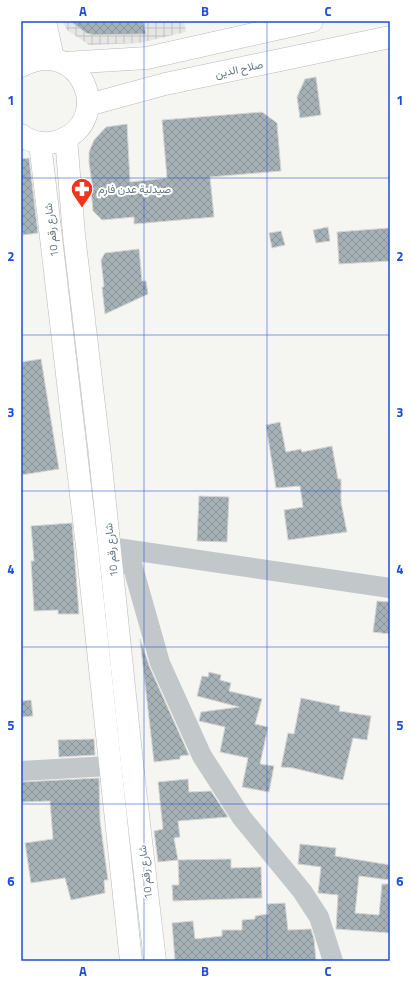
<svg xmlns="http://www.w3.org/2000/svg" width="411" height="982" font-family="'Titillium Web',Vazirmatn,sans-serif">
<defs>
<pattern id="industrial-grid" width="8" height="8" patternUnits="userSpaceOnUse"><rect width="8" height="8" fill="#e6e7e5"/><path d="M0 4h8M4 0v8" fill="none" stroke="#bec0bf"/></pattern>
<pattern id="building-cross-hatch" width="8" height="8" patternUnits="userSpaceOnUse"><rect width="8" height="8" fill="#a6b1b5"/><path d="M0 0l8 8M0 8l8-8" fill="none" stroke="#8b9599"/></pattern>
</defs>
<rect width="100%" height="100%" fill="#f5f5f1"/>
<polygon fill="url(#industrial-grid)" points="62,21 184,21 186,32 139,43 89,45 67,30"/>
<g fill="url(#building-cross-hatch)" stroke="#d7d6d4">
<polygon points="70,21 143,21 146,34 94,35 86,33"/>
<polygon points="316,77 321,115 300,118 297,97 305,79"/>
<polygon points="262,112 277,123 281,171 210,177 214,217 134,224 134,217 102,220 93,211 91,190 93,190 89,163 89,152 94,140 106,127 127,124 130,182 167,178 162,120"/>
<polygon points="29,158 38,233 23,235 21,220 21,159"/>
<polygon points="328,227 330,241 316,243 313,230"/>
<polygon points="389,228 390,261 339,264 337,232"/>
<polygon points="281,231 285,245 272,248 269,233"/>
<polygon points="139,249 142,281 146,281 148,294 105,314 102,287 104,287 101,260 105,253"/>
<polygon points="41,359 59,469 21,475 21,362"/>
<polygon points="280,422 286,452 301,449 302,452 332,446 338,479 341,479 341,502 347,532 288,540 284,510 303,507 300,486 276,488 266,425"/>
<polygon points="199,496 229,497 227,542 197,541"/>
<polygon points="72,523 79,614 58,614 58,610 34,611 31,561 34,561 31,526"/>
<polygon points="377,601 390,602 390,634 373,632"/>
<polygon points="140,639 150,668 189,755 180,756 180,759 154,762"/>
<polygon points="209,672 221,675 220,680 231,683 229,691 262,699 255,724 268,727 260,764 274,766 269,792 242,787 248,758 220,752 225,727 199,721 201,712 239,707 197,696 202,676 208,677"/>
<polygon points="301,698 340,706 339,711 371,716 367,740 353,738 343,780 293,768 281,767 288,733 294,734"/>
<polygon points="31,700 33,716 21,717 21,701"/>
<polygon points="94,739 95,755 59,757 58,740"/>
<polygon points="99,778 100,821 108,880 104,880 105,893 71,900 65,878 31,883 25,843 53,839 50,801 21,802 21,782"/>
<polygon points="188,779 189,792 211,791 228,817 178,821 180,837 174,838 178,860 158,862 154,831 163,829 158,782"/>
<polygon points="300,844 336,848 335,856 390,865 390,880 359,876 355,913 379,915 382,884 390,884 390,933 336,929 338,895 318,893 321,867 298,864"/>
<polygon points="231,859 231,868 261,867 262,898 173,901 172,885 179,885 178,860"/>
<polygon points="285,903 288,930 311,929 314,939 316,961 175,961 172,923 193,921 195,939 222,936 222,930 242,930 242,920 255,919 255,916 268,914 267,904"/>
</g>
<g fill="none" stroke-linecap="round" stroke-linejoin="round">
<g stroke="#b5babd" stroke-width="23">
<g id="major">
<polyline points="26,21 33,60"/>
<polyline points="45,21 53,58"/>
<polyline points="66,138 74,235 100,456 132,763 155,961"/>
<polyline points="40,143 87,546 131,961"/>
</g>
</g>
<g stroke="#b6babd" stroke-width="23">
<g id="highway">
<polyline points="65,63 147,58 312,21"/>
<path d="M21,66C81,34 116,121 59,141C46,145 32,143 21,135"/>
<polyline points="88,105 165,84 390,37"/>
</g>
</g>
<g stroke="#c2c7c9" stroke-width="20">
<polyline points="117,548 390,588"/>
<polyline points="128,550 160,663 202,756 242,818 302,891 319,917 333,961"/>
<polyline points="21,771 109,766"/>
</g>
<use href="#major" stroke="#fff" stroke-width="22"/>
<use href="#highway" stroke="#fff" stroke-width="22"/>
</g>
<path fill="none" stroke="#1d4ed8" stroke-width="1" stroke-opacity="0.55" d="M144,21V961M267,21V961M21,178H390M21,335H390M21,491H390M21,647H390M21,804H390"/>
<defs>
<g id="pharmacy-pin" transform="scale(1.15)"><path d="M0 17L-7.5 6A9.5 9.5 0 1 1 7.5 6Z" fill="#ef3618" stroke="#fff"/><path d="M-2-6h4v4h4v4h-4v4h-4v-4h-4v-4h4Z" fill="#fff"/></g>
</defs>
<g fill-rule="evenodd">
<use href="#pharmacy-pin" x="82" y="189"/>
</g>
<g text-anchor="middle" dominant-baseline="central" stroke-width="4" stroke-linejoin="round" paint-order="stroke">
<g font-size="11" fill="#627884" stroke="#fff">
<text transform="translate(239 69) rotate(-12)">صلاح الدين</text>
<text transform="translate(51 230) rotate(-97)">شارع رقم 10</text>
<text transform="translate(111 550) rotate(-96)">شارع رقم 10</text>
<text transform="translate(145 872) rotate(-97)">شارع رقم 10</text>
</g>
<g font-size="11" fill="#627884" stroke="#fff" text-anchor="start">
<text x="98" y="189">صيدلية عدن فارم</text>
</g>
</g>
<rect width="411" height="982" fill="none" stroke="#ffffff" stroke-width="44"/>
<rect x="22" y="22" width="367" height="938" fill="none" stroke="#1d4ed8" stroke-width="1.5"/>
<g font-size="13" text-anchor="middle" font-weight="bold" fill="#1d4ed8">
<text x="83" y="16">A</text>
<text x="205" y="16">B</text>
<text x="328" y="16">C</text>
<text x="11" y="105">1</text>
<text x="400" y="105">1</text>
<text x="11" y="261">2</text>
<text x="400" y="261">2</text>
<text x="11" y="417">3</text>
<text x="400" y="417">3</text>
<text x="11" y="574">4</text>
<text x="400" y="574">4</text>
<text x="11" y="730">5</text>
<text x="400" y="730">5</text>
<text x="11" y="886">6</text>
<text x="400" y="886">6</text>
<text x="83" y="976">A</text>
<text x="205" y="976">B</text>
<text x="328" y="976">C</text>
</g>
</svg>
